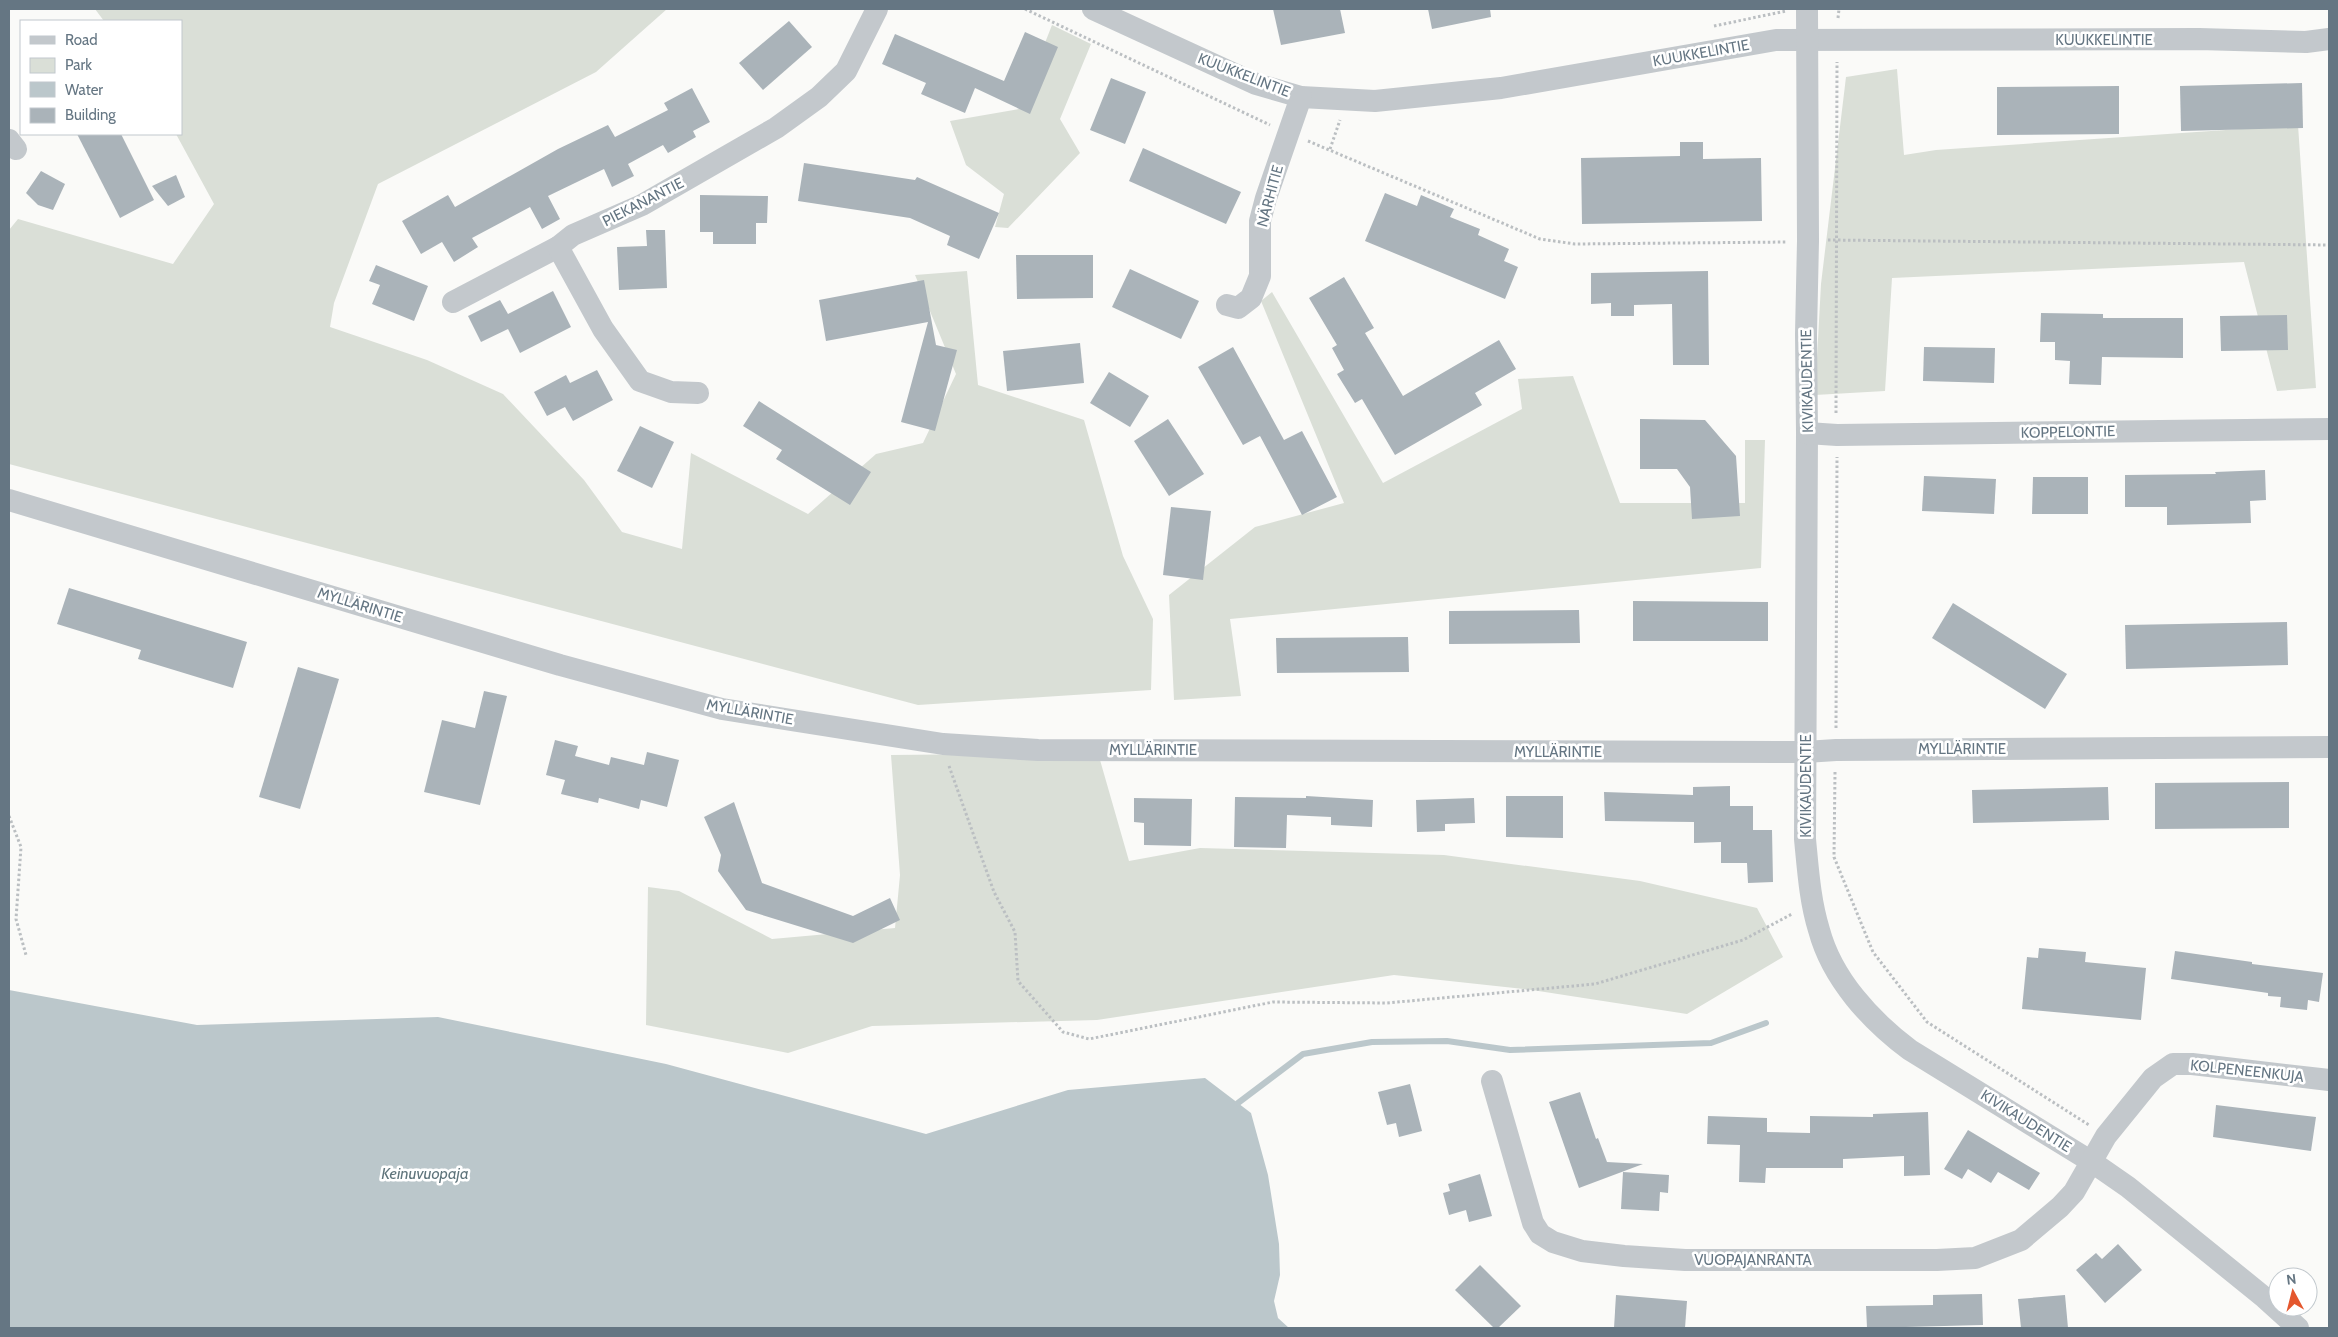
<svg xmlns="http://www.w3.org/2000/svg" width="2338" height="1337" font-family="Cabin,sans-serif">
<rect width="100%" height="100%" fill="#fafaf8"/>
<g fill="#dadfd7">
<polygon points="95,9 667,9 596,72 378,184 334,303 330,327 427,360 503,394 584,480 622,532 682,549 691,453 808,514 876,454 923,443 956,374 915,275 967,271 978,385 1084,420 1123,556 1153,619 1151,690 918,705 9,464 9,230 18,219 173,264 214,204 176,134 181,134 181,21 104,21"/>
<polygon points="1052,25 1091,44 1060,119 1080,153 1008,228 995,227 1004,194 966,165 950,121 1019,109"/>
<polygon points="1897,69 1904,155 1936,150 2298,125 2316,388 2277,391 2244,262 1892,278 1885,391 1815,395 1821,284 1846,77"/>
<polygon points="1272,292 1383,483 1522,409 1518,379 1573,376 1620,503 1745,503 1745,440 1765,440 1761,568 1230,619 1241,696 1174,700 1169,595 1255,527 1344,503 1261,301"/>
<polygon points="1098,753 1129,861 1200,848 1444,855 1640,881 1757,908 1783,957 1687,1014 1532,990 1394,975 1097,1020 872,1026 788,1053 646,1025 648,887 679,891 772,939 895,928 900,875 891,755"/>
</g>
<polygon fill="#bbc7cb" points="9,990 197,1025 438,1017 666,1064 926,1134 1068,1090 1205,1078 1251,1113 1268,1175 1279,1244 1280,1275 1274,1301 1278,1318 1289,1328 9,1328"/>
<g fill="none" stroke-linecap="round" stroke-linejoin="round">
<polyline stroke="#bbc7cb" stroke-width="6" points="1238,1103 1303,1054 1372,1042 1447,1041 1510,1050 1711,1043 1766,1023"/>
</g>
<g fill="#aab3b9">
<polygon points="1273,9 1340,9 1345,33 1281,45"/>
<polygon points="1428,9 1490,9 1491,17 1432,29"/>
<polygon points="789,21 812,47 763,90 739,63"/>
<polygon points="1025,32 1058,47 1030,114 975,88 965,113 921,94 926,83 882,64 895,34 1004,81"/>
<polygon points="1111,78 1146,92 1125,144 1090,130"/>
<polygon points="2302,83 2303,128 2181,131 2180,86"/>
<polygon points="2119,86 2119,134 1997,135 1997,87"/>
<polygon points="692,88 710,122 693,131 696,137 668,153 663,145 628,164 634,176 612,187 604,169 548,196 560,219 542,229 530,207 472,238 478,247 454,262 442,242 421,254 402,221 448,195 455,207 558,149 608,125 615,137 668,110 664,103"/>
<polygon points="77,134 121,134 154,200 120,218"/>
<polygon points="1680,142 1703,142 1703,159 1761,158 1762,221 1582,224 1581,158 1680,156"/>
<polygon points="1143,148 1241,192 1226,224 1129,181"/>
<polygon points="804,163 915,180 917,177 999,213 979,259 947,245 950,236 910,218 798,201"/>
<polygon points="41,171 65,184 53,210 38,205 26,193"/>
<polygon points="176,175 185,197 168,206 152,186"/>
<polygon points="1385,193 1417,206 1421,195 1454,209 1450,217 1480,229 1478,235 1509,249 1504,261 1518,267 1505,299 1365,241"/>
<polygon points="700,195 768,196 767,223 756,223 756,244 713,244 713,232 700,232"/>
<polygon points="646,230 665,230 667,288 619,290 617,247 647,246"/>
<polygon points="1016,255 1093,255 1093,298 1017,299"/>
<polygon points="376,265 428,286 414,321 372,304 380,285 369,281"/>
<polygon points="1130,269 1199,301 1181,339 1112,307"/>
<polygon points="1708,271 1709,365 1673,365 1672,304 1634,305 1634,316 1611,316 1611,303 1591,304 1591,273"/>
<polygon points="1344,277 1374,328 1365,333 1403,396 1499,340 1516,369 1475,393 1482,405 1395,455 1362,399 1355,403 1337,374 1344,370 1332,348 1337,345 1309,298"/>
<polygon points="924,280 936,345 957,350 935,431 901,422 928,322 826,341 819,300"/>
<polygon points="553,291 571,327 520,353 508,329 481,342 468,316 500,300 508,314"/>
<polygon points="2041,313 2103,314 2103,318 2183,318 2183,358 2102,357 2101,385 2069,384 2070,361 2055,360 2055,342 2040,342"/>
<polygon points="2287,315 2288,350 2221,351 2220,316"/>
<polygon points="1080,343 1084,383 1007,391 1003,351"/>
<polygon points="1233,347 1284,440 1302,431 1337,497 1302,515 1260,436 1243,445 1198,367"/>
<polygon points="1924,347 1995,348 1994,383 1923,381"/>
<polygon points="597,370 613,400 573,421 565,407 547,416 534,392 566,375 570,383"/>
<polygon points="1109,372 1149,396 1130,427 1090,403"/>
<polygon points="759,401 871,472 850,505 776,459 782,450 743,426"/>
<polygon points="1168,419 1204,474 1169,496 1134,441"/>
<polygon points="1640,419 1705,420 1736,456 1740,516 1692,519 1690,487 1677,469 1640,469"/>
<polygon points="640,426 674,442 652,488 617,471"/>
<polygon points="2265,470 2266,500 2250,501 2251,523 2167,525 2167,507 2125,507 2125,475 2216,474 2215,472"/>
<polygon points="1924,476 1996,479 1994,514 1922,511"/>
<polygon points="2033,477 2088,477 2088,514 2032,514"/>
<polygon points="1171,507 1211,511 1203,580 1163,575"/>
<polygon points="69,588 247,642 233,688 138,659 141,650 57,624"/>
<polygon points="1633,601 1768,602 1768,641 1633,641"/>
<polygon points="1953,603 2067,674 2045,709 1932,638"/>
<polygon points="1579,610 1580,643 1449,644 1449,611"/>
<polygon points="2287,622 2288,665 2126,669 2125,625"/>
<polygon points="1408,637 1409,672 1277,673 1276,638"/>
<polygon points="298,667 339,679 300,809 259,797"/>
<polygon points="484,691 507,696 480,805 424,792 442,720 475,728"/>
<polygon points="555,740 578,746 575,756 609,765 611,757 644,765 647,752 679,760 667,807 641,800 639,809 599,798 598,803 561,794 565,780 546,775"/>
<polygon points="2289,782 2289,828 2155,829 2155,783"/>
<polygon points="1730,786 1730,806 1753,806 1753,830 1772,830 1773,882 1748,883 1747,863 1721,863 1721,842 1694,843 1694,822 1605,821 1604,792 1693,795 1693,787"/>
<polygon points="2108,787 2109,820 1973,823 1972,790"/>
<polygon points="1306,796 1373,800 1372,827 1331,825 1331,817 1287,815 1286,848 1234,847 1235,797 1306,798"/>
<polygon points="1506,796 1563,796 1563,838 1506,837"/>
<polygon points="1134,798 1192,799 1191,846 1144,845 1144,823 1134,822"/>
<polygon points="1474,798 1475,823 1445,824 1445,831 1417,832 1416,800"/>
<polygon points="734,802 762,883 853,916 890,898 900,920 853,943 746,910 718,871 721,855 704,817"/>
<polygon points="2039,948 2086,952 2085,962 2146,968 2141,1020 2022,1009 2027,957 2038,958"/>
<polygon points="2175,951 2252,962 2252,964 2323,973 2319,1002 2308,1000 2307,1010 2280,1007 2281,997 2268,996 2268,993 2171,979"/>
<polygon points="1410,1084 1422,1131 1399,1137 1396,1123 1387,1125 1378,1092"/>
<polygon points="1580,1092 1596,1139 1598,1138 1607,1162 1643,1164 1579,1188 1549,1102"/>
<polygon points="2216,1105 2316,1117 2311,1151 2213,1137"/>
<polygon points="1928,1112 1930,1175 1904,1176 1904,1156 1843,1159 1843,1168 1766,1168 1765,1183 1739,1182 1740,1145 1707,1144 1708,1116 1767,1118 1767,1132 1810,1133 1810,1116 1873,1117 1873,1114"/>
<polygon points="1968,1130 2040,1173 2029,1190 1998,1172 1991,1183 1968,1169 1962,1179 1944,1169"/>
<polygon points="1623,1172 1669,1175 1668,1193 1660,1192 1659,1211 1621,1209"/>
<polygon points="1480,1174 1492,1216 1469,1222 1466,1210 1449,1215 1443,1193 1450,1191 1448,1184"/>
<polygon points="2118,1244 2142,1270 2105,1303 2076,1270 2096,1253 2102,1259"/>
<polygon points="1480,1265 1521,1306 1498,1328 1494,1328 1455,1290"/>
<polygon points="1982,1294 1983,1325 1867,1328 1866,1306 1933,1305 1933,1295"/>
<polygon points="1616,1295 1687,1301 1685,1328 1614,1328"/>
<polygon points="2065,1295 2068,1328 2021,1328 2018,1299"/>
</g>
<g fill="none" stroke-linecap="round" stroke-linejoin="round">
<g stroke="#bbbfc2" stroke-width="3" stroke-dasharray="2.5 2.5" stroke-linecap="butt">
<polyline points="1025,9 1270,125"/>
<polyline points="1838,18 1839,9"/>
<polyline points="1714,26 1786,11"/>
<polyline points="1308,141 1540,239 1575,244 1787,242"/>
<polyline points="1330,149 1340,120"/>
<polyline points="1828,240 2329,245"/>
<polyline points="1836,413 1837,62"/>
<polyline points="1836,728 1837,457"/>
<polyline points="949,766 994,892 1015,932 1018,981 1063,1032 1089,1039 1273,1002 1387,1003 1595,984 1743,940 1792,914"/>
<polyline points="1835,772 1834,857 1873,952 1927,1022 2089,1125"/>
<polyline points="9,816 21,847 16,919 26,955"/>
</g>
<g stroke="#c3c8cc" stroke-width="22">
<polyline points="1093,9 1256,84 1301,97 1375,101 1501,88 1776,40 2199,39 2306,42 2329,39"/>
<path d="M1807,9L1808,241L1806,334L1807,433L1805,839C1808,870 1810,901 1819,930C1832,979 1871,1021 1910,1050L2092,1162L2128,1187L2265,1298L2298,1328"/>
<polyline points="9,140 16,149"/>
<polyline points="453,302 558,247"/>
<polyline points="1227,305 1238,308 1251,298 1260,276 1260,221 1266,198 1301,97"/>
<polyline points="698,393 671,392 640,381 603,329 558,247 573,235 642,205 776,128 819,97 846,71 877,9"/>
<polyline points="1807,433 1837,435 2329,429"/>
<polyline points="9,500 560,665 722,709 943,744 1038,750 1805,752 1836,750 2329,747"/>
<polyline points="1492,1081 1533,1223 1540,1234 1553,1242 1582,1251 1624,1256 1685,1260 1937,1260 1975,1258 2021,1240 2060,1207 2074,1192 2106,1136 2153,1078 2173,1064 2192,1064 2329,1080"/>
</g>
</g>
<g text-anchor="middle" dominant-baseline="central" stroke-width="5" stroke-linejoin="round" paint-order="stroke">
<g font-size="15" fill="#657683" stroke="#fff">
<text x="2104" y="40">KUUKKELINTIE</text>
<text transform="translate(1701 53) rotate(-10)">KUUKKELINTIE</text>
<text transform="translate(1244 75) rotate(21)">KUUKKELINTIE</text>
<text transform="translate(1270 196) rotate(-75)">NÄRHITIE</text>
<text transform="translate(643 202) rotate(-27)">PIEKANANTIE</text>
<text transform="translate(1807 381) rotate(-91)">KIVIKAUDENTIE</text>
<text transform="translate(2068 432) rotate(-1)">KOPPELONTIE</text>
<text transform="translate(360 605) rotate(17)">MYLLÄRINTIE</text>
<text transform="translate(750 712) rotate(10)">MYLLÄRINTIE</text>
<text x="1962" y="749">MYLLÄRINTIE</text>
<text x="1153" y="750">MYLLÄRINTIE</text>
<text x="1558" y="752">MYLLÄRINTIE</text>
<text transform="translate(1806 786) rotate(-90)">KIVIKAUDENTIE</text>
<text transform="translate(2247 1071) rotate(6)">KOLPENEENKUJA</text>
<text transform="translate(2026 1121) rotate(32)">KIVIKAUDENTIE</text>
<text x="1753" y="1260">VUOPAJANRANTA</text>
</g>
<g font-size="16" font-style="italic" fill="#60757c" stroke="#fff">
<text x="425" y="1173">Keinuvuopaja</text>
</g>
</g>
<rect width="2338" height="1337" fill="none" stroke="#657683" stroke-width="20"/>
<rect x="20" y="20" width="162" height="115" fill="#ffffff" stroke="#c1c8cd"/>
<rect x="30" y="36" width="25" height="8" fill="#c3c8cc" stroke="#c1c8cd"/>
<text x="65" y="45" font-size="15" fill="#657683">Road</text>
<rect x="30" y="58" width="25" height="15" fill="#dadfd7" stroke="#c1c8cd"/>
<text x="65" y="70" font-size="15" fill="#657683">Park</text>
<rect x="30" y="82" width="25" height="15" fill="#bbc7cb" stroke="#c1c8cd"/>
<text x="65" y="95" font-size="15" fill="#657683">Water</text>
<rect x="30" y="108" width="25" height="15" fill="#aab3b9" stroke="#c1c8cd"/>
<text x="65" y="120" font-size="15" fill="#657683">Building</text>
<g transform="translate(2293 1292) rotate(353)"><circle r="24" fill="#ffffff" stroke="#c1c8cd"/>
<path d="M0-4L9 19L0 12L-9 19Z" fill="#e4572e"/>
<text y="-8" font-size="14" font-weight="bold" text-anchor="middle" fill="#657683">N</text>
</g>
</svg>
